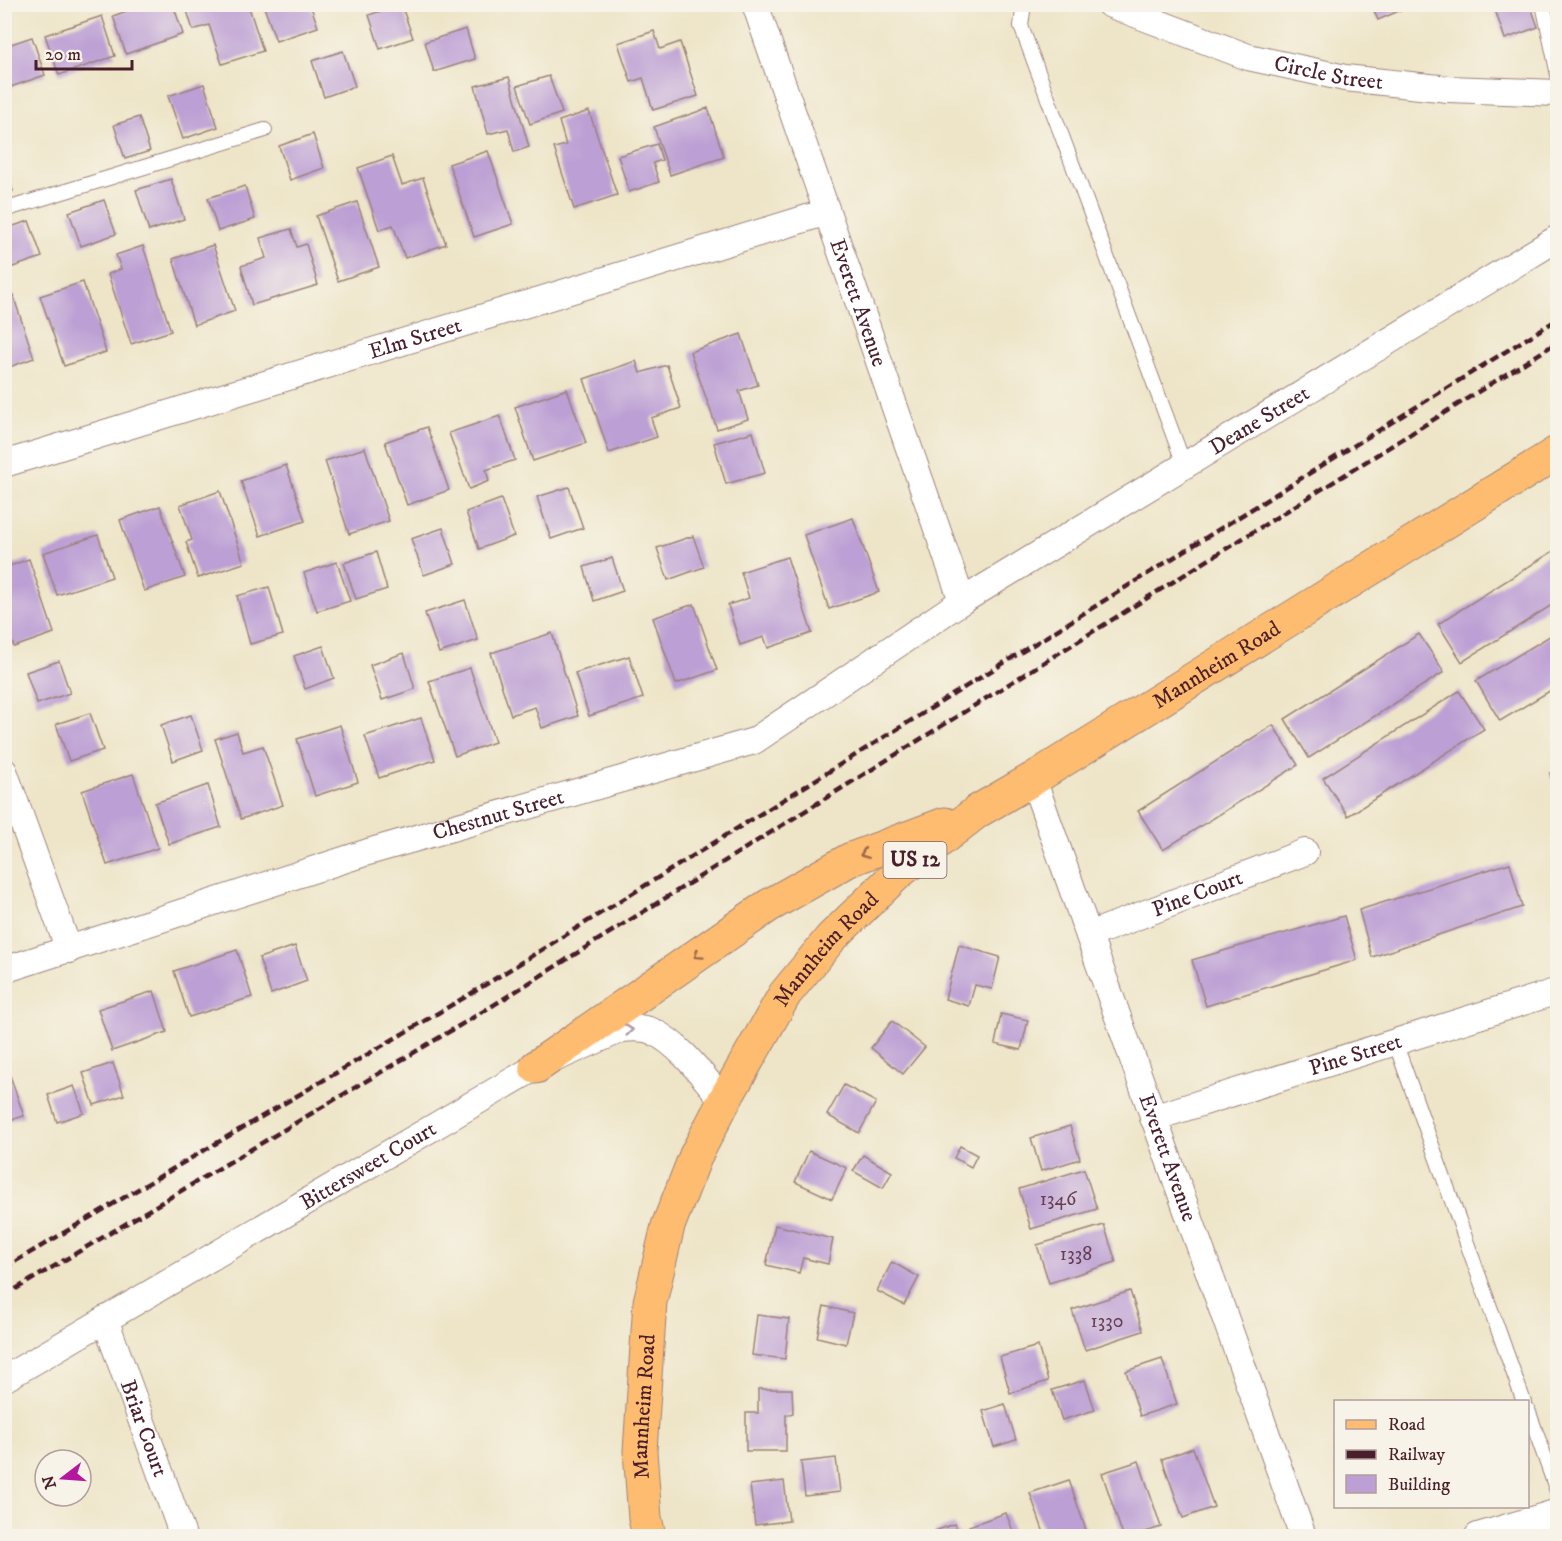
<svg xmlns="http://www.w3.org/2000/svg" width="1562" height="1541" font-family="'IM FELL DW Pica',serif">
<rect width="100%" height="100%" fill="#f7f3e8"/>
<filter id="ink" filterUnits="userSpaceOnUse"><feTurbulence type="fractalNoise" baseFrequency=".0167" numOctaves="2"/><feDisplacementMap in="SourceGraphic" scale="12" xChannelSelector="R" yChannelSelector="G"/><feConvolveMatrix kernelMatrix="1 2 1 2 8 2 1 2 1" color-interpolation-filters="sRGB"/></filter>
<filter id="wash" filterUnits="userSpaceOnUse"><feTurbulence type="fractalNoise" baseFrequency=".008" numOctaves="4" result="noise"/><feDisplacementMap in="SourceGraphic" scale="24" xChannelSelector="R" yChannelSelector="G"/><feGaussianBlur stdDeviation="1.35" result="paint"/><feColorMatrix in="noise" values="0 0 0 0 0 0 0 0 0 0 0 0 0 0 0 0 0 1.4 0 .05"/><feComposite in="paint" operator="in"/></filter>
<g filter="url(#wash)">
<rect width="100%" height="100%" fill="#eee5c8"/>
<g id="blocks">
<g fill="#bc9fd4">
<polygon points="146,4 173,4 183,34 126,54 113,16"/>
<polygon points="185,4 248,4 263,51 222,64 209,25 193,30"/>
<polygon points="263,4 310,4 318,27 276,41"/>
<polygon points="401,4 413,38 380,49 369,15"/>
<polygon points="1371,4 1415,4 1378,20"/>
<polygon points="1493,4 1530,4 1538,27 1505,39"/>
<polygon points="102,16 115,56 59,75 45,35"/>
<polygon points="466,29 475,59 434,72 425,42"/>
<polygon points="654,31 660,49 680,42 698,96 653,110 643,78 631,82 618,43"/>
<polygon points="32,37 45,75 5,89 5,46"/>
<polygon points="343,51 355,86 324,97 312,61"/>
<polygon points="549,76 562,113 530,124 517,86"/>
<polygon points="509,77 529,147 514,152 508,129 488,134 475,86"/>
<polygon points="204,84 218,127 183,139 168,96"/>
<polygon points="708,108 724,157 670,175 654,127"/>
<polygon points="589,111 617,195 574,209 554,148 566,145 559,121"/>
<polygon points="139,117 150,151 125,159 114,125"/>
<polygon points="313,134 324,168 290,180 279,146"/>
<polygon points="657,144 662,160 653,163 659,182 629,192 618,156"/>
<polygon points="488,151 513,224 474,237 449,164"/>
<polygon points="392,156 402,185 423,178 446,244 405,258 393,225 379,230 358,168"/>
<polygon points="4,168 13,191 4,194"/>
<polygon points="171,179 184,219 149,231 136,190"/>
<polygon points="245,186 255,219 218,231 208,198"/>
<polygon points="104,200 116,234 81,246 69,212"/>
<polygon points="357,202 379,267 338,281 316,216"/>
<polygon points="29,221 42,257 10,268 4,252 4,229"/>
<polygon points="291,229 297,247 306,244 318,285 252,305 241,266 266,258 260,238"/>
<polygon points="213,245 235,311 194,325 173,259"/>
<polygon points="143,246 171,331 131,344 108,274 121,269 116,255"/>
<polygon points="83,282 106,352 64,366 40,296"/>
<polygon points="13,295 34,358 4,369 4,298"/>
<polygon points="741,334 758,385 739,391 748,419 717,429 690,352"/>
<polygon points="636,361 640,373 667,365 681,408 651,418 657,437 609,453 584,379"/>
<polygon points="567,389 586,443 533,461 515,407"/>
<polygon points="500,416 515,460 486,470 489,481 469,489 449,433"/>
<polygon points="427,427 449,490 407,505 385,442"/>
<polygon points="753,432 765,473 726,484 714,443"/>
<polygon points="365,448 389,521 349,534 325,461"/>
<polygon points="286,465 305,521 260,536 241,481"/>
<polygon points="569,487 583,528 551,539 537,497"/>
<polygon points="220,491 244,563 198,578 186,542 192,540 180,505"/>
<polygon points="501,499 514,536 479,549 466,512"/>
<polygon points="160,506 185,577 144,591 120,520"/>
<polygon points="853,518 879,592 829,609 804,535"/>
<polygon points="443,528 455,564 424,575 411,539"/>
<polygon points="98,535 112,577 57,595 43,553"/>
<polygon points="693,536 704,567 668,580 657,548"/>
<polygon points="1558,548 1558,601 1462,662 1438,624"/>
<polygon points="376,552 387,589 356,599 344,563"/>
<polygon points="787,557 812,633 768,648 764,637 740,645 728,605 749,598 741,572"/>
<polygon points="612,558 623,591 594,601 584,567"/>
<polygon points="29,559 54,633 14,647 4,618 4,568"/>
<polygon points="337,562 350,601 317,611 304,573"/>
<polygon points="269,587 283,635 250,644 237,596"/>
<polygon points="465,600 478,640 439,653 425,613"/>
<polygon points="694,604 717,670 676,684 653,618"/>
<polygon points="1558,631 1558,686 1500,721 1476,681"/>
<polygon points="552,633 578,716 542,728 535,707 511,715 491,653"/>
<polygon points="1419,634 1444,672 1309,758 1285,719"/>
<polygon points="323,646 334,678 305,689 294,656"/>
<polygon points="404,653 415,689 382,700 370,665"/>
<polygon points="629,656 643,698 589,716 575,673"/>
<polygon points="59,661 70,693 37,704 26,672"/>
<polygon points="470,668 495,742 455,756 429,681"/>
<polygon points="1459,691 1484,729 1348,816 1323,778"/>
<polygon points="90,713 103,750 69,761 56,724"/>
<polygon points="191,715 203,750 173,761 161,725"/>
<polygon points="421,718 435,760 379,778 365,736"/>
<polygon points="340,725 358,782 315,796 297,739"/>
<polygon points="1273,725 1298,765 1163,850 1138,811"/>
<polygon points="237,732 243,752 263,746 283,805 241,819 215,739"/>
<polygon points="1558,771 1558,796 1557,796 1550,773"/>
<polygon points="133,774 158,848 107,865 82,791"/>
<polygon points="208,785 221,827 169,844 155,803"/>
<polygon points="1510,863 1522,907 1372,957 1359,910"/>
<polygon points="1344,916 1357,960 1206,1006 1192,960"/>
<polygon points="959,945 1000,957 992,989 975,985 969,1006 945,999"/>
<polygon points="295,946 307,981 271,994 259,958"/>
<polygon points="237,950 252,997 189,1017 174,971"/>
<polygon points="154,991 167,1032 112,1051 98,1009"/>
<polygon points="1001,1014 1028,1020 1021,1050 995,1044"/>
<polygon points="892,1021 925,1047 903,1074 871,1048"/>
<polygon points="113,1063 124,1095 94,1105 83,1073"/>
<polygon points="7,1067 24,1116 4,1122 4,1068"/>
<polygon points="844,1085 876,1102 859,1133 827,1115"/>
<polygon points="74,1086 84,1113 57,1122 48,1095"/>
<polygon points="1070,1126 1080,1159 1041,1171 1031,1138"/>
<polygon points="960,1146 977,1155 971,1167 954,1158"/>
<polygon points="809,1151 847,1168 832,1199 795,1182"/>
<polygon points="863,1155 892,1172 883,1188 853,1171"/>
<polygon points="1084,1169 1097,1209 1031,1229 1019,1189"/>
<polygon points="775,1225 833,1239 828,1264 803,1258 799,1273 766,1265"/>
<polygon points="1104,1225 1116,1262 1049,1283 1037,1245"/>
<polygon points="892,1262 919,1277 904,1305 877,1291"/>
<polygon points="1130,1291 1143,1331 1085,1350 1072,1310"/>
<polygon points="824,1306 853,1313 846,1344 817,1337"/>
<polygon points="757,1315 789,1319 785,1359 752,1355"/>
<polygon points="1038,1346 1048,1381 1010,1393 1000,1357"/>
<polygon points="1162,1359 1177,1404 1140,1416 1126,1371"/>
<polygon points="1085,1380 1095,1410 1062,1420 1052,1390"/>
<polygon points="758,1389 792,1389 793,1413 786,1415 786,1451 746,1451 746,1413 758,1413"/>
<polygon points="1005,1404 1016,1440 994,1447 983,1411"/>
<polygon points="1193,1448 1214,1507 1183,1518 1162,1459"/>
<polygon points="836,1458 840,1492 805,1496 801,1462"/>
<polygon points="1139,1461 1161,1527 1133,1536 1123,1536 1102,1473"/>
<polygon points="1069,1480 1088,1536 1045,1536 1030,1493"/>
<polygon points="784,1481 789,1521 755,1525 750,1485"/>
<polygon points="1006,1513 1015,1536 972,1536 969,1526"/>
<polygon points="954,1524 959,1536 937,1536 935,1531"/>
<polygon points="850,1532 850,1536 826,1536 826,1535"/>
</g>
</g>
</g>
<g filter="url(#ink)">
<use href="#blocks" fill-opacity="0" stroke="#9c827a" stroke-width="1.5"/>
<g fill="none" stroke-linecap="round" stroke-linejoin="round">
<g stroke="#9c827a" stroke-width="16">
<g id="lane">
<polyline points="1024,4 1021,26 1184,464"/>
<polyline points="1543,4 1558,75"/>
<polyline points="4,210 265,130"/>
<polyline points="1395,1042 1524,1402"/>
<polyline points="1528,1410 1558,1494"/>
</g>
</g>
<g stroke="#9c827a" stroke-width="28">
<g id="street">
<path id="s1" d="M755,4L962,601"/>
<path id="s2" d="M1109,4L1248,57L1345,78L1448,89L1558,93"/>
<path id="s3" d="M4,464L827,212"/>
<polyline points="4,771 69,950"/>
<path id="s4" d="M1033,779L1303,1536"/>
<path id="s5" d="M1089,935L1305,852"/>
<path id="s6" d="M4,970L368,852L754,741L962,601L1558,238"/>
<path id="s7" d="M1153,1118L1558,991"/>
<path id="s8" d="M105,1319L183,1536"/>
<path id="s9" d="M4,1379L536,1067L622,1029C632,1028 644,1027 654,1032C683,1047 703,1077 724,1101"/>
<polyline points="1478,1536 1558,1512"/>
</g>
</g>
<g stroke="#9c827a" stroke-width="35">
<g id="primary">
<polyline points="536,1067 768,906 849,860 945,824"/>
<path id="s10" d="M649,1536L645,1518L640,1451L650,1302L668,1226L696,1155L724,1101L785,994L831,938L898,873L978,811L1033,779L1558,452"/>
</g>
</g>
<use href="#lane" stroke="#fff" stroke-width="14"/>
<use href="#street" stroke="#fff" stroke-width="26"/>
<use href="#primary" stroke="#febc70" stroke-width="33"/>
<g stroke="#4a1f2b" stroke-width="4.5" stroke-dasharray="9 4.5" stroke-linecap="butt">
<polyline points="4,1268 472,993 1558,319"/>
<polyline points="4,1296 484,1011 1558,342"/>
</g>
</g>
<defs><path id="oneway-chevron" d="M-2-3.5L2.5 0L-2 3.5" fill="none" stroke-width="1.6" stroke-linecap="round" stroke-linejoin="round" transform="scale(1.5)"/></defs>
<g stroke="#9b664a">
<use href="#oneway-chevron" transform="translate(864 854) rotate(159)"/>
<use href="#oneway-chevron" transform="translate(698 955) rotate(145)"/>
</g>
<use stroke="#ae9aa0" href="#oneway-chevron" transform="translate(629 1030) rotate(-6)"/>
</g>
<g text-anchor="middle" dominant-baseline="central" stroke-width="4.5" stroke-linejoin="round" paint-order="stroke">
<g font-size="20" fill="#663f55">
<text x="1058" y="1199">1346</text>
<text x="1076" y="1254">1338</text>
<text x="1107" y="1321">1330</text>
</g>
<rect fill="#f7f3e8" stroke="#7e5f64" stroke-width="1.5" x="883.5" y="842" width="63" height="36" rx="4.5"/>
<g font-size="21" font-weight="bold" fill="#4a1f2b">
<text x="915" y="860">US 12</text>
</g>
<g font-size="22" fill="#4a1f2b" stroke="#f7f3e8">
<text stroke="none"><textPath href="#s2" startOffset="231">Circle Street</textPath></text>
<text stroke="none"><textPath href="#s1" startOffset="316">Everett Avenue</textPath></text>
<text stroke="none"><textPath href="#s3" startOffset="430">Elm Street</textPath></text>
<text stroke="none"><textPath href="#s6" startOffset="1383">Deane Street</textPath></text>
<text stroke="none"><textPath href="#s10" startOffset="1120">Mannheim Road</textPath></text>
<text stroke="none"><textPath href="#s6" startOffset="518">Chestnut Street</textPath></text>
<text stroke="none"><textPath href="#s5" startOffset="116">Pine Court</textPath></text>
<text stroke="none"><textPath href="#s10" startOffset="634">Mannheim Road</textPath></text>
<text stroke="none"><textPath href="#s7" startOffset="212">Pine Street</textPath></text>
<text stroke="none"><textPath href="#s4" startOffset="402">Everett Avenue</textPath></text>
<text stroke="none"><textPath href="#s9" startOffset="422">Bittersweet Court</textPath></text>
<text stroke="none"><textPath href="#s10" startOffset="130">Mannheim Road</textPath></text>
<text stroke="none"><textPath href="#s8" startOffset="116">Briar Court</textPath></text>
</g>
</g>
<rect width="1562" height="1541" fill="none" stroke="#f7f3e8" stroke-width="24"/>
<rect x="1334" y="1400" width="195" height="108" fill="#f7f3e8" stroke="#b29e9c" stroke-width="1.5"/>
<rect x="1346" y="1420" width="30" height="9" fill="#febc70" stroke="#b29e9c" stroke-width="1.5"/>
<text x="1388" y="1430" font-size="18" fill="#4a1f2b">Road</text>
<rect x="1346" y="1450" width="30" height="9" fill="#4a1f2b" stroke="#b29e9c" stroke-width="1.5"/>
<text x="1388" y="1460" font-size="18" fill="#4a1f2b">Railway</text>
<rect x="1346" y="1475" width="30" height="18" fill="#bc9fd4" stroke="#b29e9c" stroke-width="1.5"/>
<text x="1388" y="1490" font-size="18" fill="#4a1f2b">Building</text>
<g transform="translate(63 1478) rotate(253)"><circle r="28" fill="#f7f3e8" stroke="#b29e9c" stroke-width="1.5"/>
<path d="M0-4.5L10 22L0 15L-10 22Z" fill="#b5179e"/>
<text y="-9" font-size="16" font-weight="bold" text-anchor="middle" fill="#4a1f2b">N</text>
</g>
<path d="M36 60v9h96v-9" fill="none" stroke="#4a1f2b" stroke-width="3"/>
<text x="45" y="60" font-size="18" fill="#4a1f2b" stroke="#f7f3e8" stroke-width="4.5" paint-order="stroke">20 m</text>
</svg>
